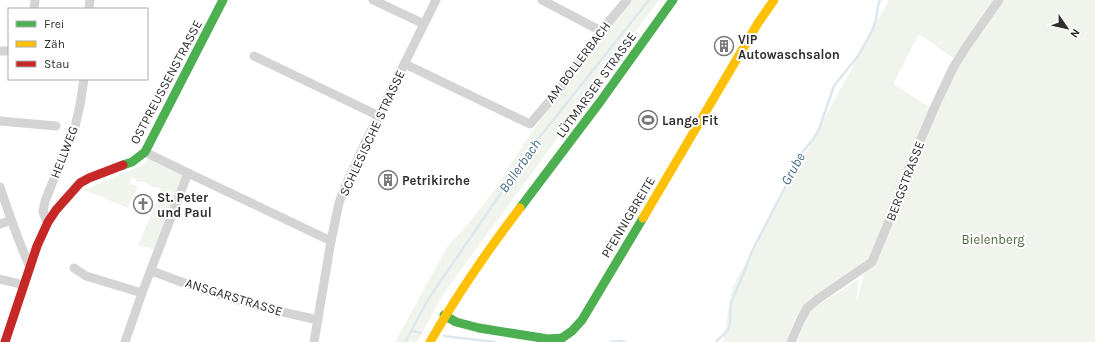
<svg xmlns="http://www.w3.org/2000/svg" width="1095" height="342" font-family="Karla,sans-serif">
<rect width="100%" height="100%" fill="#fff"/>
<g fill="#f1f4ed">
<polygon points="631,0 659,0 444,293 417,342 395,342 447,247 469,223 495,189 530,134 602,36"/>
<polygon points="889,0 995,0 955,59 919,34 893,84 931,108 869,259 810,299 795,318 786,342 723,342 732,288"/>
<polygon points="1003,0 1095,0 1095,342 797,342 809,311 859,279 856,301 859,294 864,274 873,264 945,84"/>
<polygon points="150,157 184,175 156,250 138,245 160,195 170,200 173,198 171,194 169,193 167,193 161,191 161,189 156,187 156,188 141,181 140,182 136,181 136,179 132,177 129,183 138,186 128,208 85,190 100,183 143,165"/>
</g>
<g fill="none" stroke-linecap="round" stroke-linejoin="round">
<g stroke="#dce7ef" stroke-width="2.5">
<polyline points="411,331 421,333"/>
<polyline points="444,336 495,342"/>
<polyline points="405,342 429,298 538,139 649,0"/>
<polyline points="611,342 621,341 625,342"/>
<polyline points="716,342 728,330 730,323 731,303 747,265 751,253 794,170 797,159 814,138 819,129 834,86 858,56 872,31 876,20 878,6 880,0"/>
</g>
<g stroke="#d4d4d4" stroke-width="9">
<polyline points="373,0 424,24"/>
<polyline points="542,0 601,31"/>
<polyline points="34,9 35,0"/>
<polyline points="89,9 90,0"/>
<polyline points="0,51 9,51"/>
<polyline points="254,56 379,116"/>
<polyline points="405,64 530,124 559,90 601,31 627,0"/>
<polyline points="0,121 56,126"/>
<polyline points="145,152 188,173 331,241"/>
<path d="M0,187C9,214 18,241 30,267"/>
<polyline points="48,222 47,222 43,212 45,201 75,127 80,105 84,79"/>
<polyline points="0,224 11,220"/>
<polyline points="74,268 86,276 142,293"/>
<path d="M152,271C205,292 262,308 318,320"/>
<polyline points="0,279 24,285"/>
<polyline points="125,342 142,293 188,173"/>
<polyline points="314,342 331,241 339,203 344,189 365,143 436,0"/>
<polyline points="791,342 801,319 807,308 818,299 872,262 896,204 908,170 935,106 953,68 966,47 999,0"/>
</g>
<g stroke="#4caf50" stroke-width="9">
<polyline points="123,165 132,162 145,152 223,0"/>
<polyline points="520,208 600,102 673,0"/>
<polyline points="444,315 456,322 479,328 548,339 562,338 572,331 582,320 643,218"/>
</g>
<g stroke="#ffc107" stroke-width="9">
<polyline points="643,218 758,23 774,0"/>
<path d="M430,342C457,295 487,251 520,208"/>
</g>
<polyline stroke="#c62828" stroke-width="9" points="5,342 37,246 48,222 56,210 80,183 89,178 123,165"/>
</g>
<defs>
<g id="building-ring" transform="scale(1)"><circle r="9.5" fill="#fff" stroke="#787878" stroke-width="1.5"/><path d="M-4-6H4V6H1V3H-1V6H-4ZM-2.5-4.3h1.7v1.8h-1.7ZM.8-4.3h1.7v1.8H.8ZM-2.5-1h1.7V.8h-1.7ZM.8-1h1.7V.8H.8Z" fill="#787878"/></g>
<g id="stadium-ring" transform="scale(1)"><circle r="9.5" fill="#fff" stroke="#787878" stroke-width="1.5"/><path d="M0-5a6.5 5 0 1 0 0 10a6.5 5 0 1 0 0-10ZM-3.5-1.8h7v3.6h-7Z" fill="#787878"/></g>
<g id="church-ring" transform="scale(1)"><circle r="9.5" fill="#fff" stroke="#787878" stroke-width="1.5"/><path d="M-1.2-6h2.4v3.5h3.3v2.4h-3.3V6h-2.4V-.1h-3.3v-2.4h3.3Z" fill="#787878"/></g>
</defs>
<g fill-rule="evenodd">
<use href="#building-ring" x="724" y="46"/>
<use href="#stadium-ring" x="648" y="120"/>
<use href="#building-ring" x="388" y="180"/>
<use href="#church-ring" x="143" y="204"/>
</g>
<g text-anchor="middle" dominant-baseline="central" stroke-width="4" stroke-linejoin="round" paint-order="stroke">
<g font-size="13" font-weight="bold" fill="#2f2f2f" stroke="#fff" text-anchor="start">
<text x="738" y="39">VIP<tspan x="738" dy="15">Autowaschsalon</tspan></text>
<text x="662" y="120">Lange Fit</text>
<text x="402" y="180">Petrikirche</text>
<text x="157" y="197">St. Peter<tspan x="157" dy="15">und Paul</tspan></text>
</g>
<g font-size="13" fill="#2f2f2f" stroke="#fff">
<text transform="translate(578 62) rotate(-53)">AM BOLLERBACH</text>
<text transform="translate(166 82) rotate(-62)">OSTPREUSSENSTRASSE</text>
<text transform="translate(596 85) rotate(-54)">LÜTMARSER STRASSE</text>
<text transform="translate(372 133) rotate(-65)">SCHLESISCHE STRASSE</text>
<text transform="translate(64 152) rotate(-69)">HELLWEG</text>
<text transform="translate(905 181) rotate(-69)">BERGSTRASSE</text>
<text transform="translate(628 217) rotate(-59)">PFENNIGBREITE</text>
<text transform="translate(234 297) rotate(17)">ANSGARSTRASSE</text>
</g>
<g font-size="13" fill="#526642" stroke="#fff">
<text x="993" y="239">Bielenberg</text>
</g>
<g font-size="14" font-style="italic" fill="#466e88" stroke="#fff">
<text transform="translate(520 166) rotate(-55)">Bollerbach</text>
<text transform="translate(793 169) rotate(-61)">Grube</text>
</g>
</g>
<rect x="8" y="8" width="140" height="72" fill="#ffffff" stroke="#acacac"/>
<rect x="16" y="21" width="20" height="6" fill="#4caf50" stroke="#acacac"/>
<text x="44" y="28" font-size="12" fill="#2f2f2f">Frei</text>
<rect x="16" y="41" width="20" height="6" fill="#ffc107" stroke="#acacac"/>
<text x="44" y="48" font-size="12" fill="#2f2f2f">Zäh</text>
<rect x="16" y="61" width="20" height="6" fill="#c62828" stroke="#acacac"/>
<text x="44" y="68" font-size="12" fill="#2f2f2f">Stau</text>
<g transform="translate(1067 28) rotate(124)" stroke="#ffffff" stroke-width="3" paint-order="stroke">
<path d="M0-3L7 15L0 10L-7 15Z" fill="#2f2f2f"/>
<text y="-6" font-size="11" font-weight="bold" text-anchor="middle" fill="#2f2f2f">N</text>
</g>
</svg>
